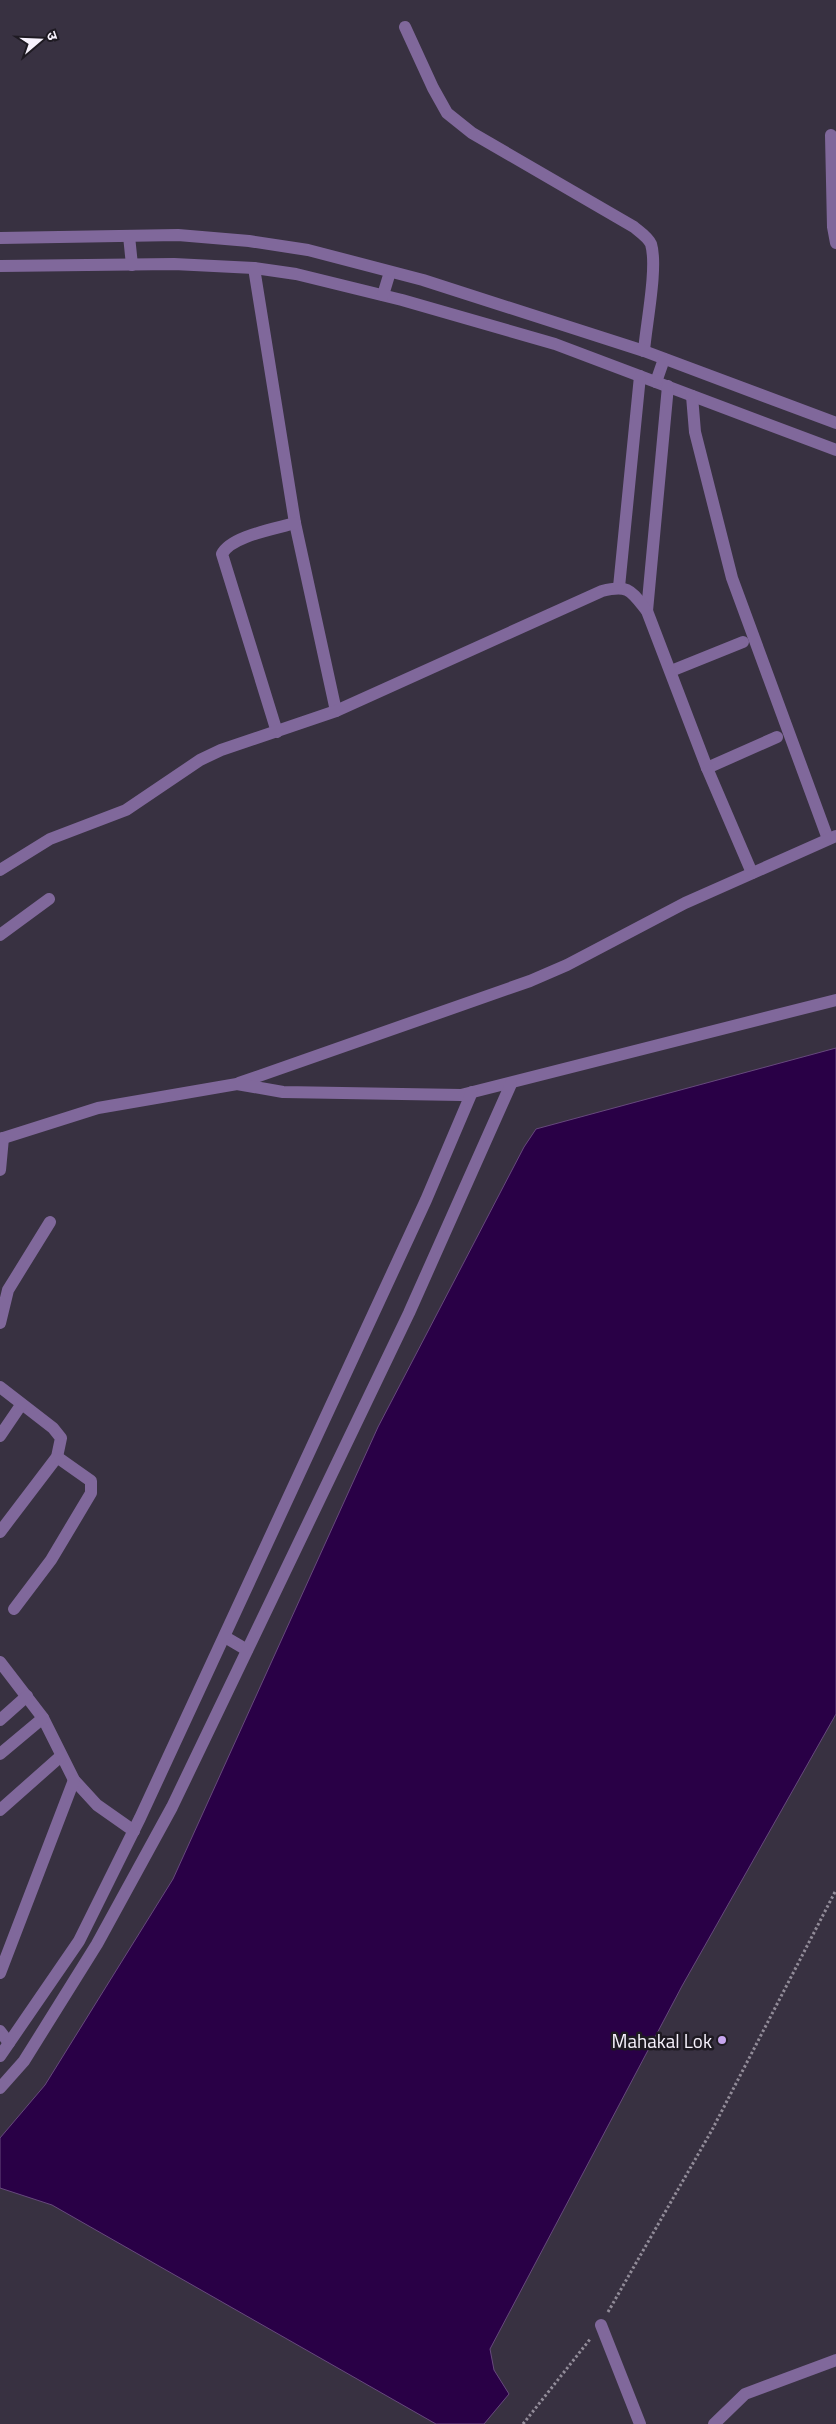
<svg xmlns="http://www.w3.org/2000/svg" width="836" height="2424" font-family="'Titillium Web','Noto Sans Devanagari',sans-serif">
<rect width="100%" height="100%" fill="#383141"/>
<polygon fill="#290046" stroke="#67497d" points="836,1048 836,1714 682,1986 490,2349 494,2370 509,2394 484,2424 436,2424 52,2205 0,2188 0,2138 45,2085 173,1879 378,1427 524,1147 536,1129"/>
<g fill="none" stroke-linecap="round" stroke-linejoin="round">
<g stroke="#928c99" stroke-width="3" stroke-dasharray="2.5 2.5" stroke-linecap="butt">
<polyline points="608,2312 712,2130 836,1890"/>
<polyline points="523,2424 591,2338"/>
</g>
<g stroke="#80689b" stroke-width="12">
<path d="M405,27L433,88L447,113L472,133L634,227C640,232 648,237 651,244C658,267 646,325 644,351"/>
<polyline points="831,135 833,227 836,243"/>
<polyline points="129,236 132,265"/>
<polyline points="0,238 178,235 249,241 308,250 423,280 644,351 836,423"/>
<polyline points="0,266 174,264 254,268 296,274 402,300 555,344 836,450"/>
<polyline points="254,268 295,523 336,711"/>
<polyline points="383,295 390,272"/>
<polyline points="656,382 664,359"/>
<polyline points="692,396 695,432 732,578 828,839"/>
<polyline points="619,587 640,376"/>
<polyline points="647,611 668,386"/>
<polyline points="671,671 743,642"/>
<path d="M277,732L222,554C231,536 275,529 295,523"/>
<polyline points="707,768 777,737"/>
<path d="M0,870L50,839L126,810L200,760L221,750L336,711L602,591C629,584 631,591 647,611L707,768L752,873"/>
<polyline points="0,935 49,899"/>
<polyline points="239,1083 530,981 567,965 685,903 836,836"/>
<polyline points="0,1139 98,1108 237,1084 283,1092 461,1095 836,1000"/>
<polyline points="0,1170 3,1138"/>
<polyline points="0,1323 8,1290 50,1222"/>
<polyline points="0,1387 53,1428 61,1438 57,1457 0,1532"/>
<polyline points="0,1436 21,1405"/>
<polyline points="14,1609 51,1560 91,1493 91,1481 57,1457"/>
<polyline points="225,1637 247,1650"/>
<polyline points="0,1662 43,1718 74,1780 97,1805 134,1831"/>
<polyline points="0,1720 27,1696"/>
<polyline points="0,1754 43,1718"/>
<polyline points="0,1810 61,1756"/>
<polyline points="0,1973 74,1780"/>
<polyline points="0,2031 9,2043"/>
<polyline points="0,2056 79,1941 140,1818 426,1200 472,1092"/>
<polyline points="0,2088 24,2061 97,1944 172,1807 409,1313 511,1084"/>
<polyline points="601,2325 640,2424"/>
<polyline points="714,2424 745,2394 836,2360"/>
</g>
</g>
<circle fill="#c8a6ef" stroke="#1e1a22" stroke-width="2" cx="722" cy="2040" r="5"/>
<g text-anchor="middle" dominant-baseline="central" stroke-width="5" stroke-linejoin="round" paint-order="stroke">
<g font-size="19" fill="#f7f2fd" stroke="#1e1a22" text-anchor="end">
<text x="712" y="2040">Mahakal Lok</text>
</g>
</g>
<g transform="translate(40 40) rotate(71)" stroke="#1e1a22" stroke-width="4" paint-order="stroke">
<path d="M0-4L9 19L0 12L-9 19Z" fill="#f7f2fd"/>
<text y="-8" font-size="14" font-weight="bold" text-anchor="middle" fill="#f7f2fd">उ</text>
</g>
</svg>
